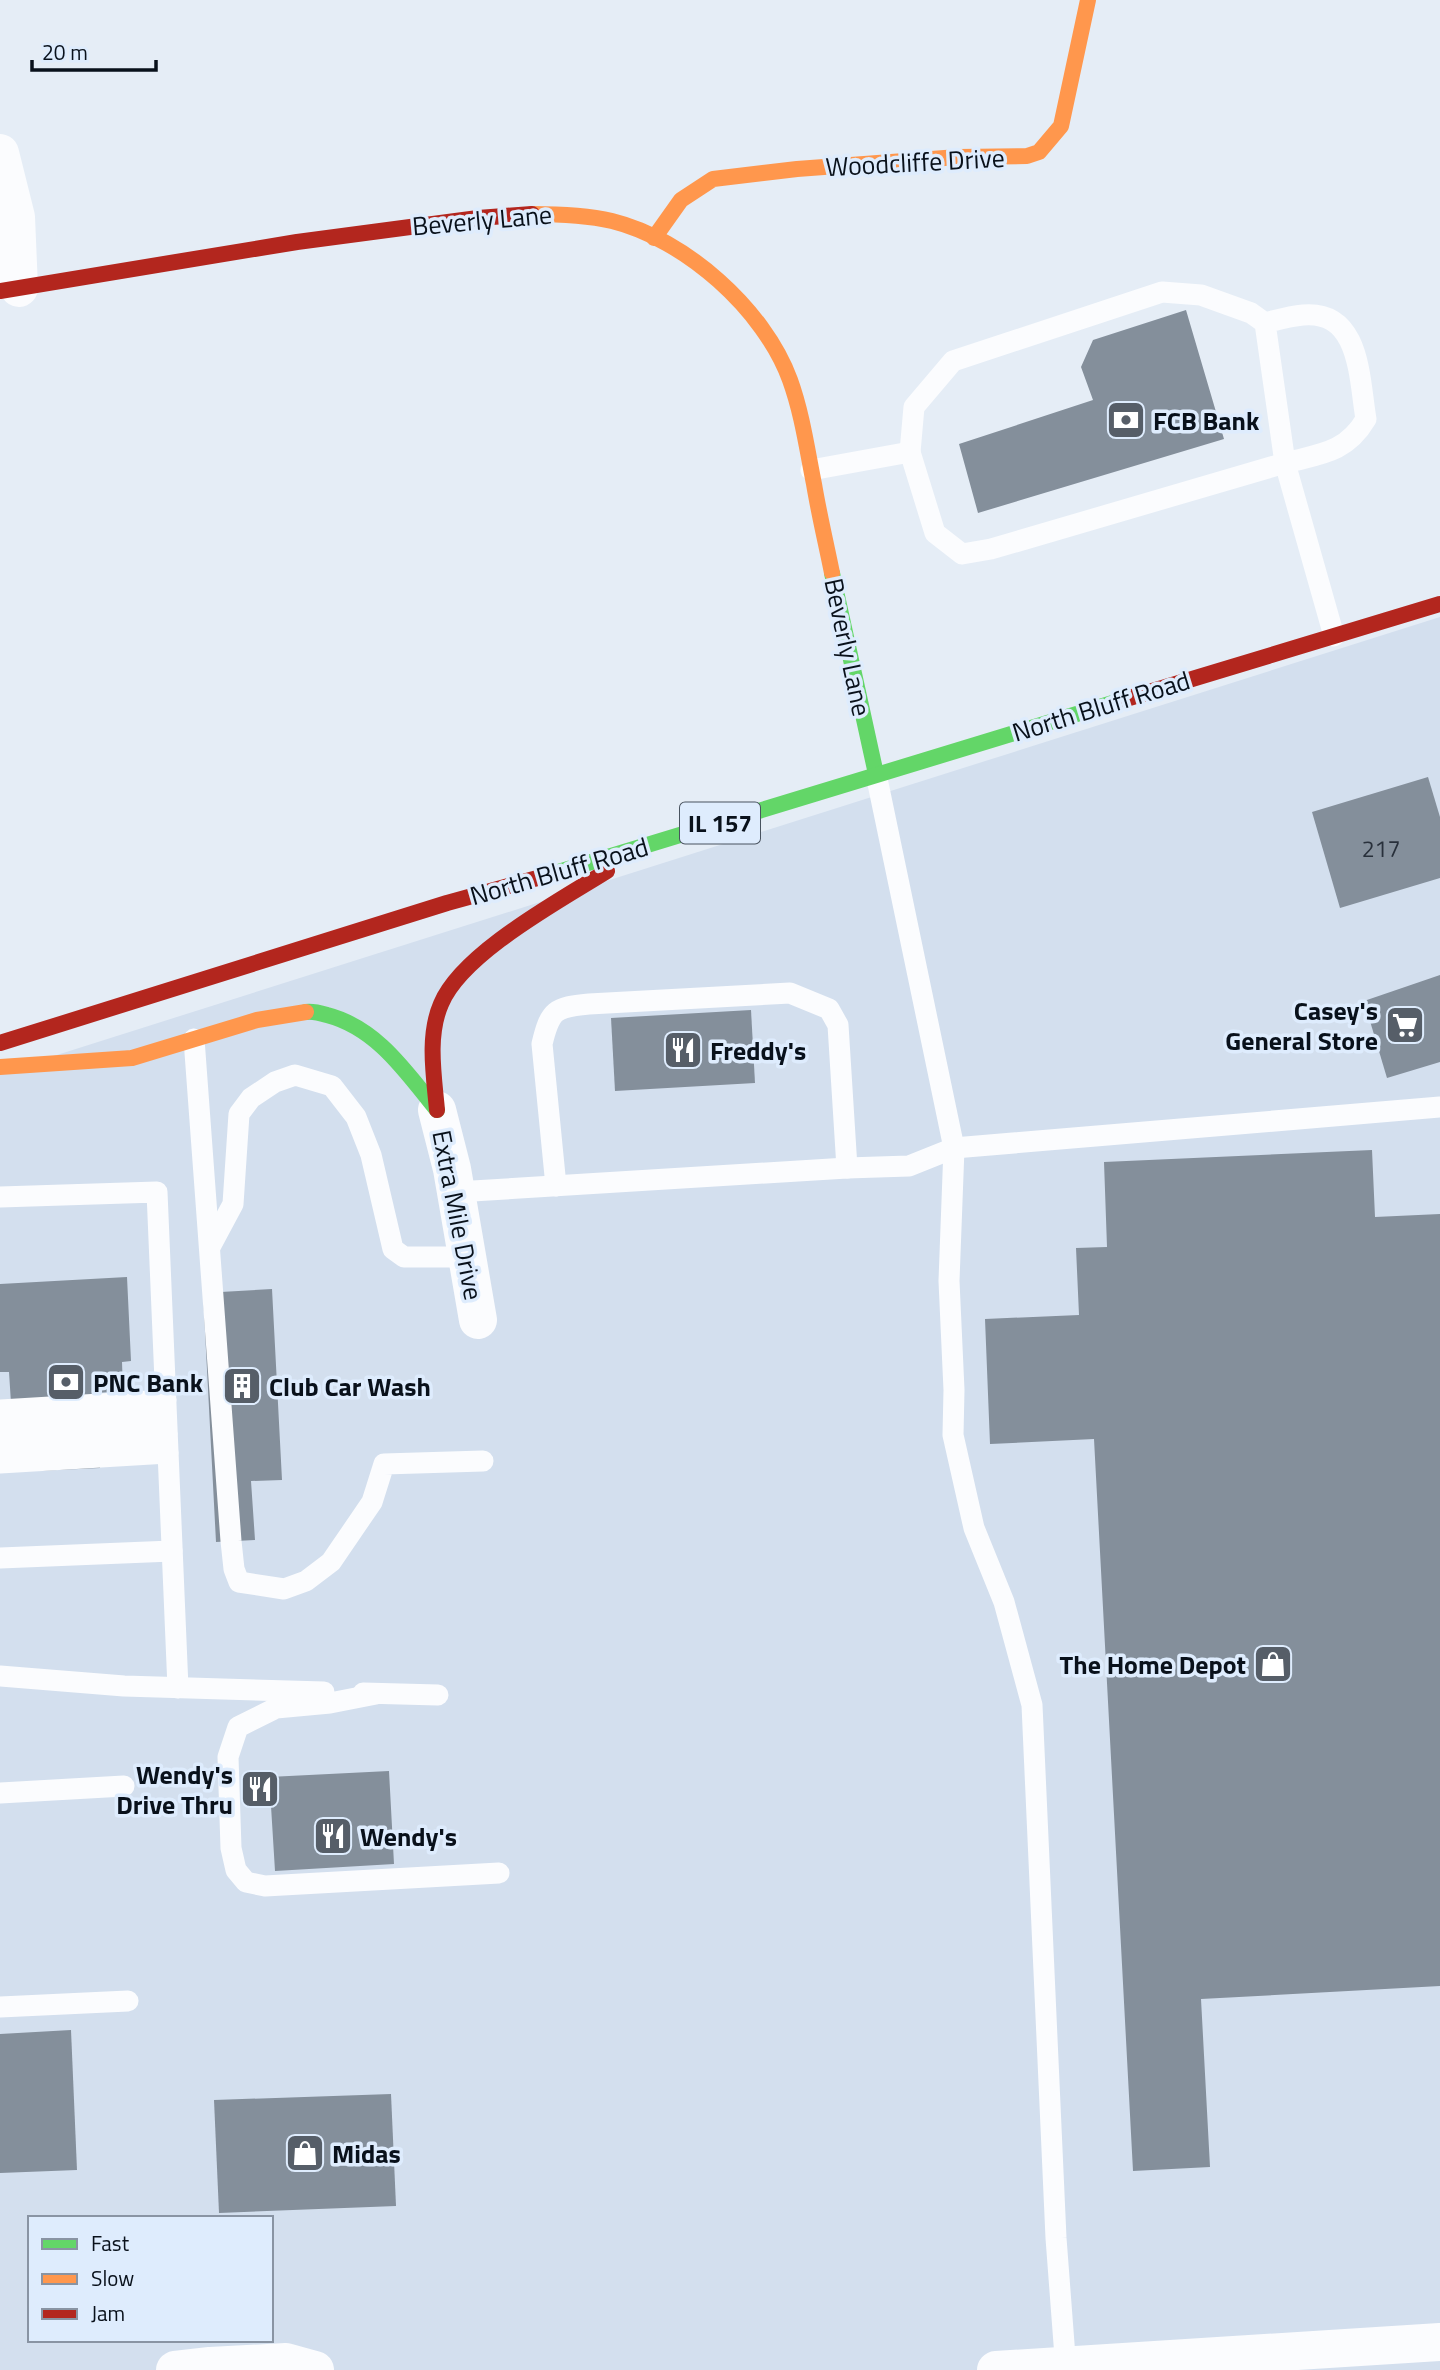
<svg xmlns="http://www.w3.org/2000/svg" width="1440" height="2370" font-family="'Titillium Web',sans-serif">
<rect width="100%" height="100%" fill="#e5edf6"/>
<path fill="#d3dfee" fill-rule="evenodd" d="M1440,617V2370H0V1073ZM30,2218H271V2340H30Z"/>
<g fill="#848f9b">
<polygon points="1186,310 1224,439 978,513 959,444 1093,400 1081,367 1093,340"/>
<polygon points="1428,777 1440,817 1440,878 1340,908 1312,812"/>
<polygon points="1440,975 1440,1062 1387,1078 1364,1001"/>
<polygon points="751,1010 755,1083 615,1091 611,1018"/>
<polygon points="1372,1150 1375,1217 1440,1214 1440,1986 1201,1999 1210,2167 1133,2171 1094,1439 990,1444 985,1319 1079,1315 1076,1248 1107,1247 1104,1162"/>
<polygon points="127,1277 131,1361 122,1362 123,1391 96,1393 100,1468 36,1471 32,1402 11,1403 9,1372 0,1372 0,1284"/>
<polygon points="272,1289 282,1480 251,1481 255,1540 216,1542 203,1293"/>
<polygon points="389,1771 394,1864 275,1871 271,1806 249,1808 247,1778"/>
<polygon points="71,2030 77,2170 0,2173 0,2034"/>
<polygon points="391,2094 396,2206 219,2213 214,2100"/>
</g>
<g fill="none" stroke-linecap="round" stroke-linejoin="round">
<g stroke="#fbfcfe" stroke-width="21">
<path d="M910,452L914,407L953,361L1162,292L1201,295L1251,313L1265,323C1277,320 1290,316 1303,315C1361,310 1359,379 1366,419C1346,453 1320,454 1285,463L1265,323"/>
<polyline points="811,470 910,452 935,533 962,554 991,549 1285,463 1334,636"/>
<polyline points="876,774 954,1148 949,1281 954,1390 953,1435 974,1528 1004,1602 1032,1705 1056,2238 1066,2370"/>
<polyline points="194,1039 231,1541 234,1569 239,1582 284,1589 306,1581 331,1562 372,1502 384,1464 483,1461"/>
<path d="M556,1186L542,1044C550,1010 555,1007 589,1004L790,993L829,1009L838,1025L847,1168"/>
<polyline points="456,1192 847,1168 909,1166 954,1148 1440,1107"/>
<polyline points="0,1197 157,1192 178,1688"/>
<polyline points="210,1247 233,1204 239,1114 251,1098 275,1082 295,1075 332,1086 356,1117 371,1155 393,1249 404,1257 468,1257"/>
<polyline points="0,1410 166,1400"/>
<polyline points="0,1427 166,1420"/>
<polyline points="0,1444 167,1434"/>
<polyline points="0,1463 168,1453"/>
<polyline points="0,1558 172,1551"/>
<polyline points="0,1676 124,1686 324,1692"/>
<polyline points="363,1693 438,1695"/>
<polyline points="376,1694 330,1703 276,1708 238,1727 228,1757 231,1848 236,1870 246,1882 265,1886 499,1873"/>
<polyline points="0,1793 124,1786"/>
<polyline points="0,2007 128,2001"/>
</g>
<g stroke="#fbfcfe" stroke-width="38">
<polyline points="0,153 16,217 19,288"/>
<polyline points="437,1110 452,1169 478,1320"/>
<polyline points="175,2370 210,2366 286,2362 315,2370"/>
<polyline points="996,2370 1440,2342"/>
</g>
<g stroke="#63d668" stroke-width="16">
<polyline points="832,573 876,774"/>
<polyline points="552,874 1116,702"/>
<path d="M306,1012C313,1011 320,1013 327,1015C377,1028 406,1072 437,1110"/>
</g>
<g stroke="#ff974d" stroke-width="16">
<path d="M532,214C559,214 586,215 612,221C685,239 764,309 790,380C802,413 807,449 814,484C819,514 826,543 832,573"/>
<polyline points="654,238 681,200 713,179 797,169 958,157 1027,156 1039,152 1061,126 1088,0"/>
<polyline points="0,1067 132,1058 257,1020 306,1012"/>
</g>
<g stroke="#b3261e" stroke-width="16">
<polyline points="0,291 297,242 478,218 532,214"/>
<polyline points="1116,702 1440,604"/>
<polyline points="0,1043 447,903 552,874"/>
<path d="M437,1110C434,1076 427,1036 441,1004C462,953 561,900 607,871"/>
</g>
</g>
<defs>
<g id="bank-square" transform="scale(2.0125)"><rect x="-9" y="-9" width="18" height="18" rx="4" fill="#565e68" stroke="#deecfd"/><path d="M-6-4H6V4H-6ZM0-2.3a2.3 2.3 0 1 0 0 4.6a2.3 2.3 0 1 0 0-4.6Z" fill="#fff"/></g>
<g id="supermarket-square" transform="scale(2.0125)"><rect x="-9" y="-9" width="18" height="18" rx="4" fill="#565e68" stroke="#deecfd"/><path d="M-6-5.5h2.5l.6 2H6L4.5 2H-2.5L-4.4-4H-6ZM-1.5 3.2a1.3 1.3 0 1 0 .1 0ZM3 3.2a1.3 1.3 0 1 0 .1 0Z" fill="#fff"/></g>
<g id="restaurant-square" transform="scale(2.0125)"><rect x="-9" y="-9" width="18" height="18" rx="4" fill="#565e68" stroke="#deecfd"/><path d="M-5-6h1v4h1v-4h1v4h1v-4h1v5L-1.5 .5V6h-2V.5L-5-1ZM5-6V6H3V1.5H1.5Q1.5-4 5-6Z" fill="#fff"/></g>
<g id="building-square" transform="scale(2.0125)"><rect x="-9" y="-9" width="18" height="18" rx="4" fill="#565e68" stroke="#deecfd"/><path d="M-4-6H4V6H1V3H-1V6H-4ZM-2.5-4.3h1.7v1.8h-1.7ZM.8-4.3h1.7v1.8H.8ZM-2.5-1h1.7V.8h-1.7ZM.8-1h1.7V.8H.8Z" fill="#fff"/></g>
<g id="shop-square" transform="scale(2.0125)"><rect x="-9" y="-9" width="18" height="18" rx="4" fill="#565e68" stroke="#deecfd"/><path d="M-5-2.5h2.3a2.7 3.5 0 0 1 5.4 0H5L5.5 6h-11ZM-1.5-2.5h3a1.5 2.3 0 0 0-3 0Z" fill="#fff"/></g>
</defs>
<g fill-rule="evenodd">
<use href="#bank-square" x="1126" y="420"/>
<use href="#supermarket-square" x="1405" y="1025"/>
<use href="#restaurant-square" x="683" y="1050"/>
<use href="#bank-square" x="66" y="1382"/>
<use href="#building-square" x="242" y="1386"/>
<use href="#shop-square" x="1273" y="1664"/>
<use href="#restaurant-square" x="260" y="1789"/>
<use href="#restaurant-square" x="333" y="1836"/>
<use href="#shop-square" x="305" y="2153"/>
</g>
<g text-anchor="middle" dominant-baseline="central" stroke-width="7" stroke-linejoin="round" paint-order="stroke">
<g font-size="23" fill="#28303b">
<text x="1381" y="848">217</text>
</g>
<rect fill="#deecfd" stroke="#49535f" stroke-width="2" x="680" y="802.5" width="80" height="41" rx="5"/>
<g font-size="24" font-weight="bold" fill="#09111b">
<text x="720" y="823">IL 157</text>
</g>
<g font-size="26" fill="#09111b" stroke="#deecfd">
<text transform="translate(915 162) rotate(-3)">Woodcliffe Drive</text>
<text transform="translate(482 220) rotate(-5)">Beverly Lane</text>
<text transform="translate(848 647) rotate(78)">Beverly Lane</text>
<text transform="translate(1101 706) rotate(-17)">North Bluff Road</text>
<text transform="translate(559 871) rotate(-16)">North Bluff Road</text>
<text transform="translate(458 1215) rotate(79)">Extra Mile Drive</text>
</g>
<g font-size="26" font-weight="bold" fill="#09111b" stroke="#deecfd" text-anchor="start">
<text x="1153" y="420">FCB Bank</text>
<text x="1378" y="1010" text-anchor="end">Casey's<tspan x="1378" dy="30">General Store</tspan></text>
<text x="710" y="1050">Freddy's</text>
<text x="93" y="1382">PNC Bank</text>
<text x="269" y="1386">Club Car Wash</text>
<text x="1246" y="1664" text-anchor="end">The Home Depot</text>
<text x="233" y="1774" text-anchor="end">Wendy's<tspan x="233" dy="30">Drive Thru</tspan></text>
<text x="360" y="1836">Wendy's</text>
<text x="332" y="2153">Midas</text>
</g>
</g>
<rect x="28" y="2216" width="245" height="126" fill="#deecfd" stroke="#8994a3" stroke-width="2"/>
<rect x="42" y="2239" width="35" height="10" fill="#63d668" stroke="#8994a3" stroke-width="2"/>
<text x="91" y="2251" font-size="21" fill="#09111b">Fast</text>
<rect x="42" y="2274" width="35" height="10" fill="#ff974d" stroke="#8994a3" stroke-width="2"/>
<text x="91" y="2286" font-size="21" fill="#09111b">Slow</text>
<rect x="42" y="2309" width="35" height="10" fill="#b3261e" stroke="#8994a3" stroke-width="2"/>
<text x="91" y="2321" font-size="21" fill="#09111b">Jam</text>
<path d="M32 60v10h124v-10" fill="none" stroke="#09111b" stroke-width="3.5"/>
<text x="42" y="60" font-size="21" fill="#09111b" stroke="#deecfd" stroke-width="5" paint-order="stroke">20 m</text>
</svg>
